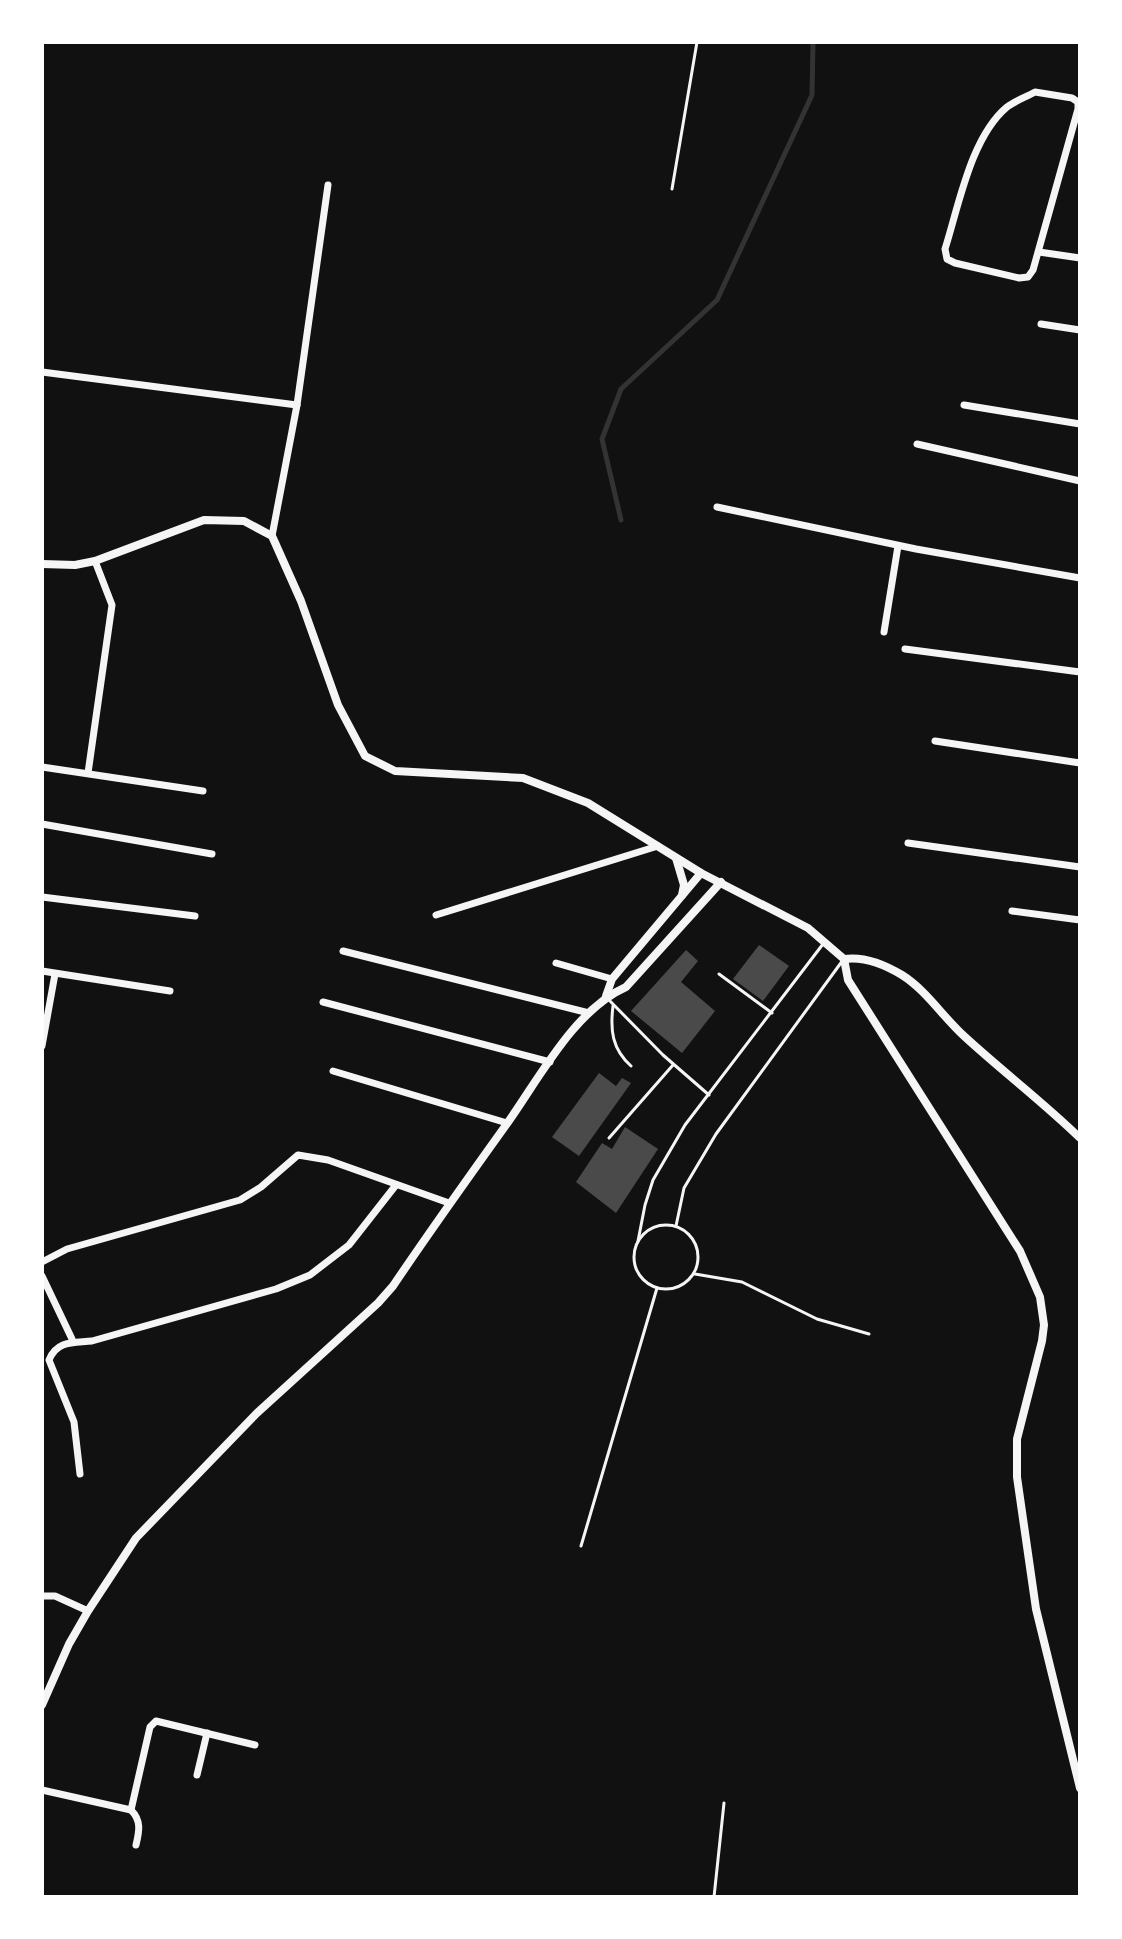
<svg xmlns="http://www.w3.org/2000/svg" width="1122" height="1939" font-family="Figtree,sans-serif">
<rect width="100%" height="100%" fill="#111"/>
<g fill="none" stroke-linecap="round" stroke-linejoin="round">
<polyline stroke="#333" stroke-width="5" points="621,520 602,439 621,389 717,300 812,95 813,42"/>
</g>
<g fill="#4a4a4a">
<polygon points="759,945 789,966 763,1001 733,979"/>
<polygon points="686,950 698,961 681,982 715,1011 682,1053 631,1011"/>
<polygon points="599,1073 616,1086 622,1078 631,1083 579,1156 552,1137"/>
<polygon points="625,1127 658,1149 616,1213 576,1182 602,1143 612,1149"/>
</g>
<g fill="none" stroke-linecap="round" stroke-linejoin="round">
<polyline stroke="#f5f5f5" stroke-width="3" points="672,189 697,42"/>
<g stroke="#f5f5f5" stroke-width="3">
<polyline points="719,974 772,1013"/>
<polyline points="608,999 663,1055 709,1095"/>
<path d="M613,1006C610,1030 612,1049 631,1066"/>
<polyline points="609,1138 673,1065"/>
<circle cx="666" cy="1257" r="32"/>
<polyline points="676,1226 684,1188 716,1134 843,960"/>
<polyline points="638,1241 645,1205 653,1180 685,1125 823,944"/>
<polyline points="695,1274 742,1282 817,1319 869,1334"/>
<polyline points="581,1546 657,1288"/>
<polyline points="714,1897 724,1803"/>
</g>
<g stroke="#f5f5f5" stroke-width="7">
<path d="M1035,92L1072,98L1078,102V109L1033,270L1028,277L1019,278L955,263L947,259L945,249C959,205 971,137 1007,107C1015,101 1026,97 1035,92Z"/>
<polyline points="1039,252 1080,258"/>
<polyline points="1041,324 1080,330"/>
<polyline points="42,372 297,405"/>
<polyline points="964,405 1080,424"/>
<polyline points="917,444 1080,481"/>
<polyline points="717,507 916,549 1080,578"/>
<polyline points="272,536 297,405 328,185"/>
<polyline points="884,632 898,546"/>
<polyline points="905,649 1080,672"/>
<polyline points="935,741 1080,763"/>
<polyline points="42,767 203,791"/>
<polyline points="88,773 112,605 95,561"/>
<polyline points="42,824 212,854"/>
<polyline points="908,843 1080,867"/>
<polyline points="42,897 195,916"/>
<polyline points="1012,911 1080,920"/>
<polyline points="436,915 658,846"/>
<polyline points="343,951 589,1013"/>
<polyline points="556,963 612,979"/>
<polyline points="42,971 170,991"/>
<polyline points="323,1002 550,1062"/>
<polyline points="42,1046 55,974"/>
<polyline points="333,1071 507,1123"/>
<polyline points="42,1262 67,1249 240,1200 261,1187 298,1155 328,1160 449,1203"/>
<polyline points="42,1276 72,1339"/>
<path d="M80,1474L74,1422L49,1360C57,1340 74,1343 92,1341L276,1289L310,1275L349,1245L396,1185"/>
<polyline points="42,1596 55,1596 88,1611"/>
<polyline points="197,1775 207,1733"/>
<polyline points="42,1790 131,1810 150,1727 156,1721 255,1745"/>
<path d="M131,1810C142,1821 139,1832 136,1845"/>
</g>
<g stroke="#f5f5f5" stroke-width="8">
<polyline points="42,564 75,565 95,561 204,520 244,521 272,536 301,601 338,705 365,756 395,771 523,778 588,803 701,873 808,928 844,959 848,980 1020,1251 1040,1297 1044,1325 1042,1341 1017,1439 1017,1477 1036,1609 1080,1788"/>
<polyline points="676,858 684,885 682,895"/>
<path d="M844,959C865,956 884,964 902,975C926,990 943,1017 964,1036C1002,1071 1043,1102 1080,1138"/>
<polyline points="606,996 612,979 701,873"/>
<path d="M42,1705L69,1644L88,1611L136,1538L257,1413L378,1303L393,1286C430,1231 468,1178 506,1125C539,1079 574,1010 626,987L721,882"/>
</g>
</g>
<rect width="1122" height="1939" fill="none" stroke="#ffffff" stroke-width="88"/>
</svg>
